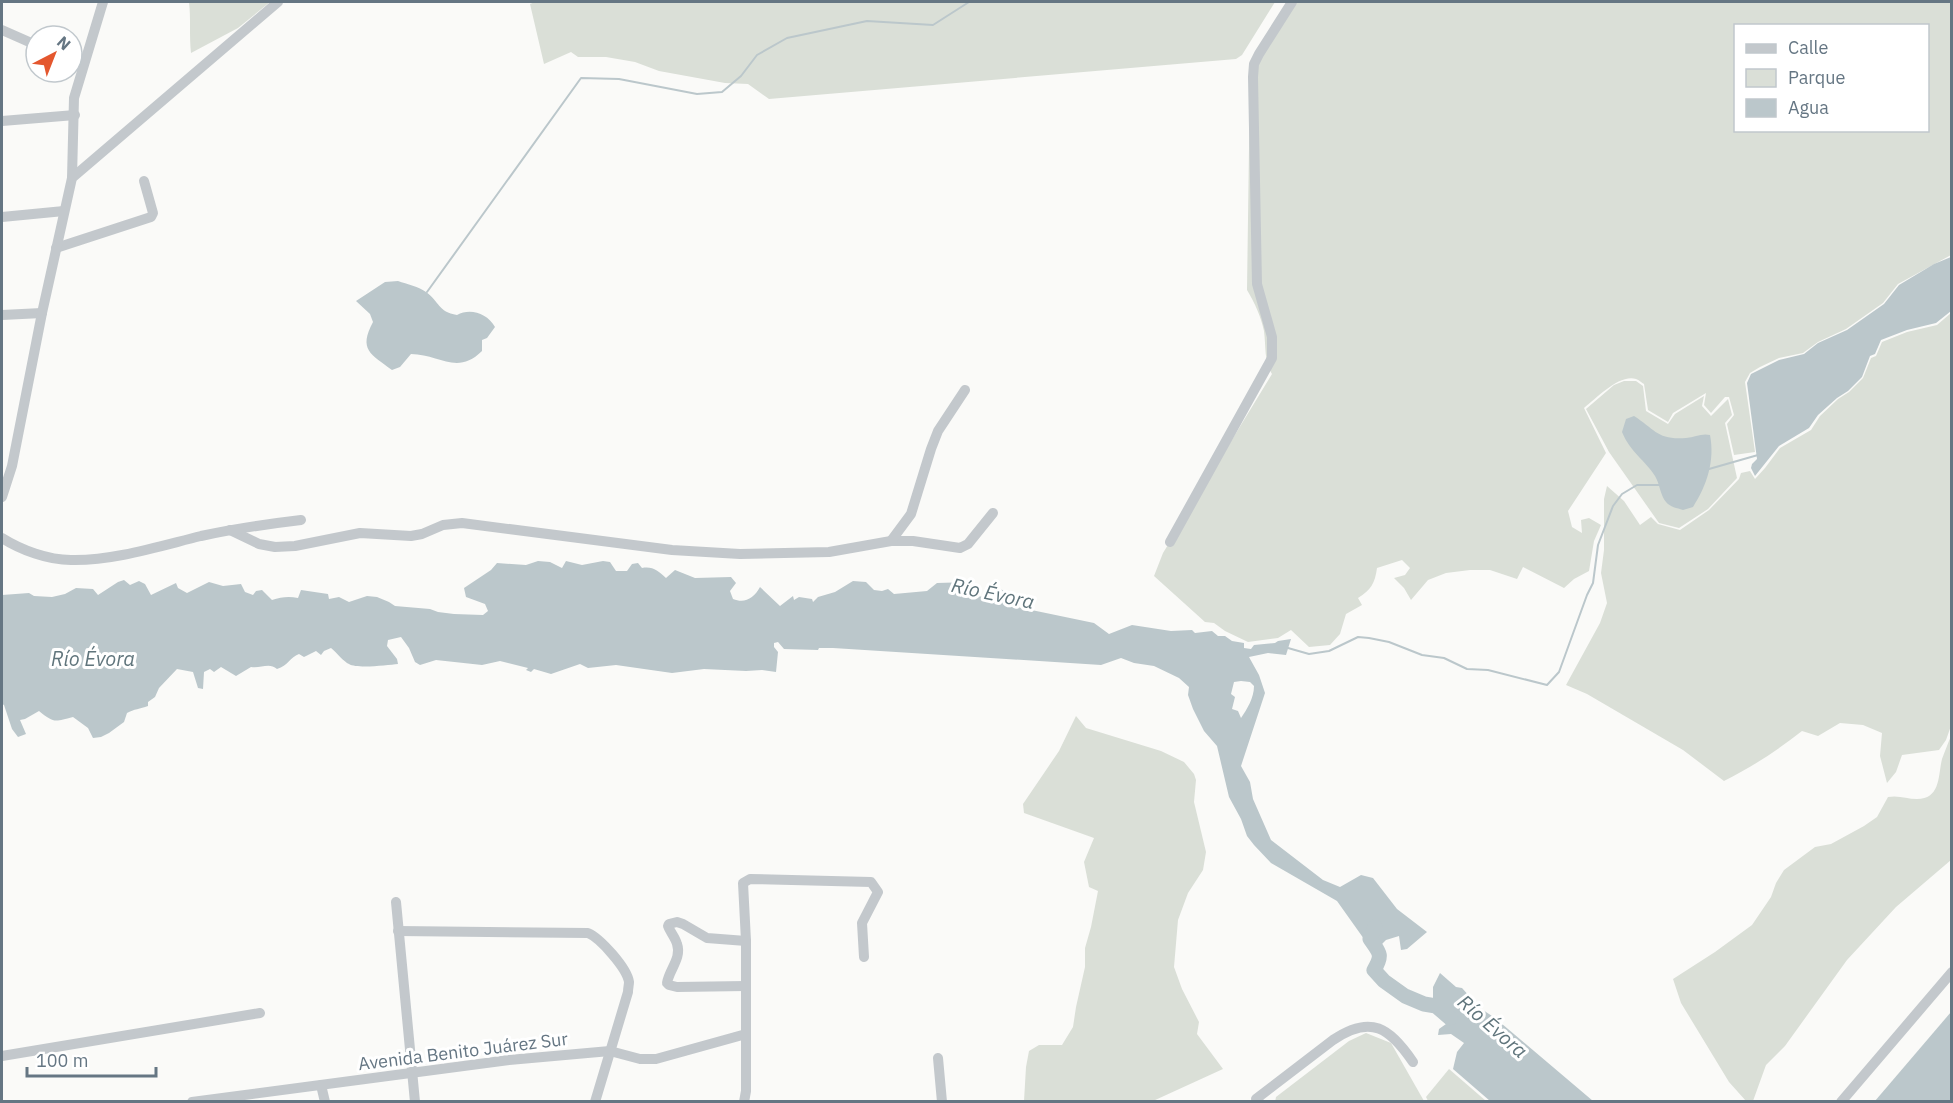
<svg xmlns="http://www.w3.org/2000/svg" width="1953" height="1103" font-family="'IBM Plex Sans',sans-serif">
<rect width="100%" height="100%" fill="#fafaf8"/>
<g fill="#dadfd7" fill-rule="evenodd">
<path d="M189,2H270L238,28L191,53C189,35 191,19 189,2Z"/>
<polygon points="535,2 1275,2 1242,55 1236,59 769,99 748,84 725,83 659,71 635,62 606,57 578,57 571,52 544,64 530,4"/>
<path d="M1295,2H1951V255L1898,284L1883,303L1846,329L1818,342L1803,353L1779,358L1760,367L1750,373L1745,382L1755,452L1734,455L1727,424L1734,415L1729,397H1725L1711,413L1704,405L1706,393L1673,413L1668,422L1648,410L1644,384C1642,383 1639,380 1636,379C1619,374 1597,398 1584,408L1606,453L1568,511L1572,527L1582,533L1581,520L1589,518L1601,525L1594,541L1589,571L1574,579L1564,588L1523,567L1517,579L1490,570H1470L1446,573L1428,580L1411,600L1404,588L1394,578L1405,575L1410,568L1402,560L1377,568C1375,583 1371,590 1358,598L1362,605L1346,614L1340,634L1330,645L1309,647L1291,630L1278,638L1248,642L1225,631L1214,623L1205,622L1154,576L1163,553L1272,374C1264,362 1266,346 1264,331C1261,317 1255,303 1247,290L1250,77ZM1736,26H1928V130H1736Z"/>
<path d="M1951,313L1952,723L1946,740L1939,750L1902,755L1896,772L1887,783L1880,756L1882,733L1863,725L1840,723L1818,736L1802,731C1778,750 1752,767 1724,781L1683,750L1587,694L1566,685L1600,623L1607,603L1601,573L1604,550V499L1607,486L1624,501L1640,525L1651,517L1658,524L1680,530L1709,510L1739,479L1741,473L1750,471L1755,479L1765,468L1780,448L1811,430L1820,416L1838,399L1849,392L1863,378L1871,358L1876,356L1882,342L1907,332L1937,325Z"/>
<polygon points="1624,381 1636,381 1643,386 1646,411 1668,424 1675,414 1704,396 1702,406 1711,416 1728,399 1732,415 1725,423 1737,478 1708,509 1679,528 1659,523 1609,452 1586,409 1614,385"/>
<polygon points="1076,716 1086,728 1161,751 1184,762 1194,774 1196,780 1194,802 1206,852 1203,870 1188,893 1178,920 1174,967 1182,989 1199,1022 1197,1034 1223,1069 1153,1101 1024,1101 1026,1067 1029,1051 1039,1045 1062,1045 1073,1027 1076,1007 1085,967 1085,948 1091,927 1098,891 1089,887 1084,862 1094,838 1024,813 1023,804 1059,751"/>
<path d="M1951,736V860L1896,907L1847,960L1785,1046L1766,1065L1753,1101H1746L1729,1082L1681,1003L1673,979L1715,952L1752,925L1771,897L1776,883L1784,870L1815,847L1831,844L1864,826L1877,817L1888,797C1899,795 1907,799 1917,799C1941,799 1938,775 1942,759C1945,751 1948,743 1951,736Z"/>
<polygon points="1366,1033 1391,1043 1424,1101 1275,1102 1276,1097 1349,1041"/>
<polygon points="1449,1069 1486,1101 1428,1101 1426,1097"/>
</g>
<g fill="#bbc7cb" fill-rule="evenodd">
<polygon points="1951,257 1951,311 1936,323 1907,330 1881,340 1875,354 1870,356 1862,377 1848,391 1837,398 1818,415 1809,428 1779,446 1755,476 1751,468 1752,464 1757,459 1747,383 1751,374 1779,360 1804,354 1818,343 1847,330 1884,304 1899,285 1934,264"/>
<path d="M398,281C407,284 419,287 426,292C439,301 438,312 457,315C470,308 487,313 495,327L487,338L482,340V351C457,376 439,354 411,354L400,367L392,370C371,354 358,350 373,322L370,314L356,301L385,282Z"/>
<path d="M1634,416C1656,430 1657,440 1686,438C1695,437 1702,433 1710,435C1715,461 1707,485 1693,507L1683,510C1677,508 1670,507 1666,502C1660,495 1660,484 1655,476C1645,460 1630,452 1622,432L1626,419Z"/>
<path d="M538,561L550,562L562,568L566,561L582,565L603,561L610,562L616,571H627L632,564L638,563L642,568C653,566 658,571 666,578L675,570L695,578L731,577L736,583L730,591L733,599C745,604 754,598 760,587L780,606L793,596L794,600L799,597L812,599L813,602L818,597L835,592L853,581L866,582L874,590L882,591L888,589L894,594L927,591L937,583L970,582L977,596L984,597L985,590L991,585L1014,595L1017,607L1094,623L1109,634L1132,625L1171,631L1192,630L1195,633L1212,631L1218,636H1225L1232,641L1244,643V648L1251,649L1254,645L1275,643L1278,641L1291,639L1286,655L1268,653L1249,657L1259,675L1265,693L1241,766L1250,782L1253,799L1271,840L1323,880L1340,887L1361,875L1373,878L1397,909L1427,932L1407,949L1401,950L1399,936L1386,940L1382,944L1375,945L1364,939L1337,901L1271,863L1254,845L1247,836L1241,819L1229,797L1217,746L1204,731L1193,709L1188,695L1189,687L1179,678L1154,666L1134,663L1121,658L1101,665L833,648H819L818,650L784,649L778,642L774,643V647L778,652L776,672L762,670L746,671L704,669L672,673L616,665L588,668L580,664L551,674L534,669L531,672L526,670L528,668L500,661L482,665L436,660L420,665L415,662L409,648L401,637L388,640L387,646L397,659L398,664C388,665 357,669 349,664C344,662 337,653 331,648L324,651L321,655L316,651L304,657L299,654C290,657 288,666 277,669C269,662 260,669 251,667L236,676L221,667L214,672L210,669L204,672L203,689L198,688L193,672L177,669L159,688L155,697L148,702V706C140,709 134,709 127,713L124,722L109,733L101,737L93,738L88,728L73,717C54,722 54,723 39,711L25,719L20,720L26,734L18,737L12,729L4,705L2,704V595L29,593L34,596L52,597L65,594L76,588L93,589L98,595L118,582L124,580L130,585L139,581L145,584L151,595L176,583L178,588L187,593L209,582L223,586L241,584L245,592L253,595L256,591L262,590L272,600C281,597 289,596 298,598L301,590L328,594L329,599L339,597L349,602L367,596L377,597L389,602L395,606L430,609L438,612L454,614L483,615L488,611L485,604L466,597L464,588L491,570L497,563L526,565ZM1241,681L1250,682L1254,686C1254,698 1247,709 1241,718L1238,711L1232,709L1235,697L1231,694L1234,682Z"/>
<polygon points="1440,973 1456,987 1462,988 1480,1008 1495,1018 1593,1101 1490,1101 1453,1069 1457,1052 1464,1043 1451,1034 1438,1035 1439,1029 1446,1024 1433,1010 1433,987"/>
<polygon points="1951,1012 1951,1101 1875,1101"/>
</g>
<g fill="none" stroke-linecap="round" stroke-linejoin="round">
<g stroke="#bbc7cb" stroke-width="2">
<polyline points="427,292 581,78 619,79 697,94 722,92 741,76 757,55 787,38 867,21 933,25 969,2"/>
<polyline points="1709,469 1758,455"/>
<polyline points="1288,648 1309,654 1329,651 1358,637 1369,638 1389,642 1422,655 1444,658 1467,669 1488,670 1547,685 1559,672 1587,595 1593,583 1598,545 1613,506 1622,494 1637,485 1661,485"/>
</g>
<path stroke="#bbc7cb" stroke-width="15" d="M1375,927L1370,939C1380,953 1383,955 1374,970L1384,981L1405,996L1424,1004L1436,1006L1450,1018"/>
<g stroke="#c3c8cc" stroke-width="10">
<polyline points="2,30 36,45"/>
<polyline points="72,59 83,64"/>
<polyline points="2,121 75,115"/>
<polyline points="72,178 74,98 103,2"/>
<polyline points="2,217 64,211"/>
<polyline points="56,248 151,217 153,213 144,181"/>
<polyline points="2,315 42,313"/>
<polyline points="2,497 12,466 42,313 72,178 278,2"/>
<polyline points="230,530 259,544 275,547 295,546 360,533 411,536 422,534 443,525 462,523 672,550 740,554 829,552 891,541 913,541 960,548 968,544 993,513"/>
<path d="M2,538C21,550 48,560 71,560C113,561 160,546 201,536C234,529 267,524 301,520"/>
<polyline points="891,541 911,514 931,449 938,431 965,390"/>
<polyline points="1170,542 1272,358 1272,337 1257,284 1253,77 1254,64 1259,54 1292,2"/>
<polyline points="396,902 415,1102"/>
<path d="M398,931L588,933C600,938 627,968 629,982C629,985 628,988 628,992L595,1102"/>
<path d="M746,986L677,987L669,985L667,983C669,970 682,958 677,944C675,937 670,932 668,926L669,924L677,922L683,924L707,938L746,941"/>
<polyline points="2,1056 260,1013"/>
<polyline points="938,1058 942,1102"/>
<polyline points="321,1085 325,1102"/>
<polyline points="192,1102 509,1060 610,1051 640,1059 656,1059 746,1034"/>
<polyline points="744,1102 746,1091 746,941 743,883 750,879 871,882 878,892 862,923 864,957"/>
<path d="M1259,1102L1256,1099L1333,1040C1371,1014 1390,1028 1413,1062"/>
<polyline points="1841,1102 1952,972"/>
</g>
</g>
<g text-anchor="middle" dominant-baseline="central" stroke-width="6" stroke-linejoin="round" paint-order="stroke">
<g font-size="18" fill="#657683" stroke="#fff">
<text transform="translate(463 1051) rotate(-7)">Avenida Benito Juárez Sur</text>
</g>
<g font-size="20" font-style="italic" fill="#60757c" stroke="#fff">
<text transform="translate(993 593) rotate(12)">Río Évora</text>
<text x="93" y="658">Río Évora</text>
<text transform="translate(1493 1026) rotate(41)">Río Évora</text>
</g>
</g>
<rect width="1953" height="1103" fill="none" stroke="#657683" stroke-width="6"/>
<rect x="1734" y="24" width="195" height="108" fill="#ffffff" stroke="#c1c8cd" stroke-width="1.5"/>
<rect x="1746" y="44" width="30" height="9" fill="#c3c8cc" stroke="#c1c8cd" stroke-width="1.5"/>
<text x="1788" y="54" font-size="18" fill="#657683">Calle</text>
<rect x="1746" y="69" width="30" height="18" fill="#dadfd7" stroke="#c1c8cd" stroke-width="1.5"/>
<text x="1788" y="84" font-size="18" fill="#657683">Parque</text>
<rect x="1746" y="99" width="30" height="18" fill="#bbc7cb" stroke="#c1c8cd" stroke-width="1.5"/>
<text x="1788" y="114" font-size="18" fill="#657683">Agua</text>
<g transform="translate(54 54) rotate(42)"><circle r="28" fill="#ffffff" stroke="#c1c8cd" stroke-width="1.5"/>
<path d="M0-4.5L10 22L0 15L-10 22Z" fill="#e4572e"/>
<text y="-9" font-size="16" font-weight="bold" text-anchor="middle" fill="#657683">N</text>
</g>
<path d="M27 1067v9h129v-9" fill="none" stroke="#657683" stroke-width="3"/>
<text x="36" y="1067" font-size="18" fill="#657683" stroke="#ffffff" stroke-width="4.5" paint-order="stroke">100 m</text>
</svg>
